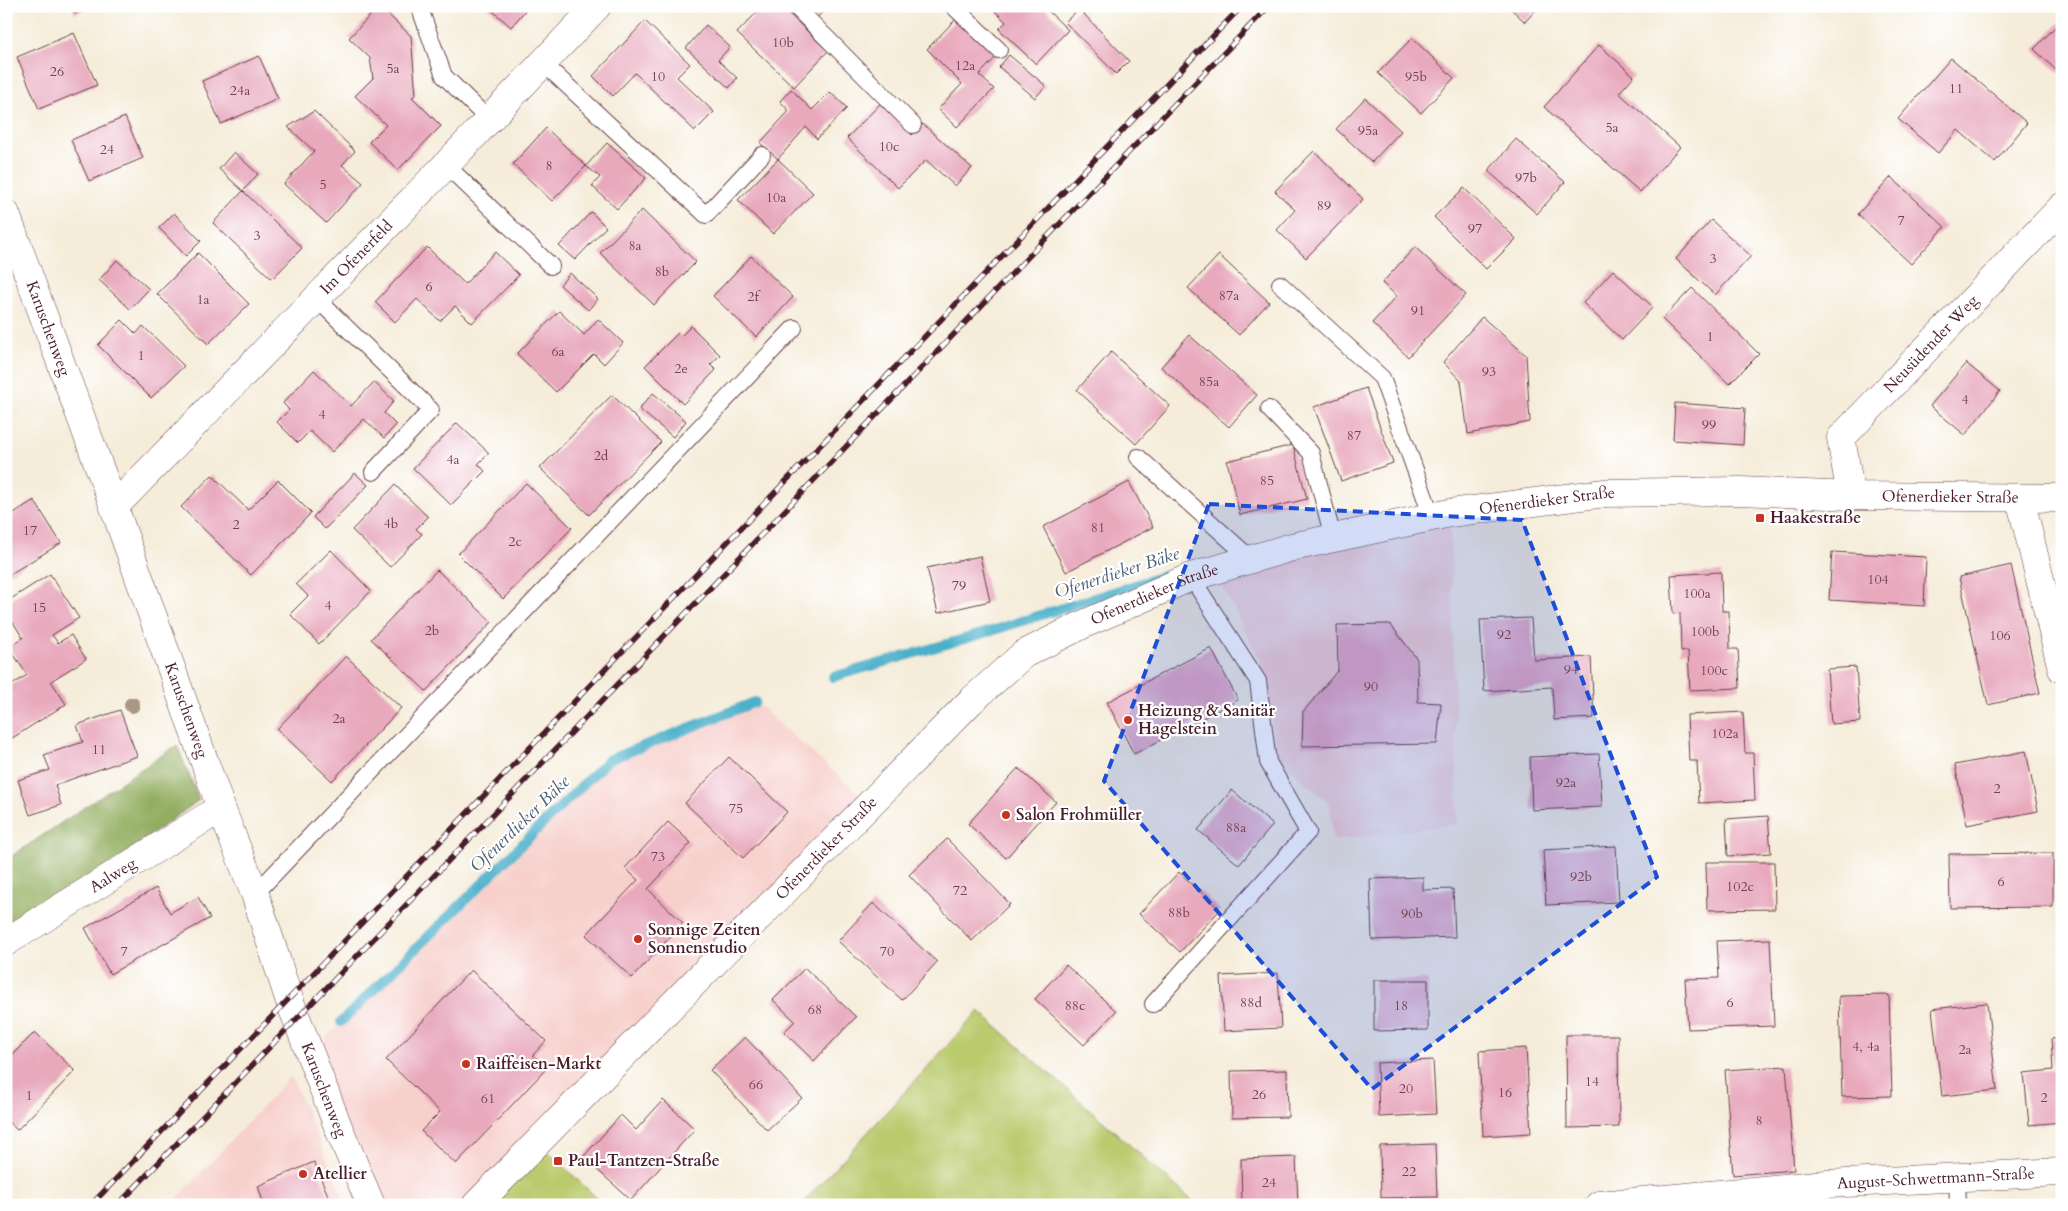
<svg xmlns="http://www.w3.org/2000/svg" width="2068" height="1211" font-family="Cardo,serif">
<rect width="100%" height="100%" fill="#fff"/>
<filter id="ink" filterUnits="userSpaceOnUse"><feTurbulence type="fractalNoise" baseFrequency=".02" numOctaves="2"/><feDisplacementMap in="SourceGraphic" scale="10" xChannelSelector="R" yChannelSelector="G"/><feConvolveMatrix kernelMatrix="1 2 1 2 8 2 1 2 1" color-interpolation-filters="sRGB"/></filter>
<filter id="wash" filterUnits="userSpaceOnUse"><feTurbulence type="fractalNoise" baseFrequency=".0096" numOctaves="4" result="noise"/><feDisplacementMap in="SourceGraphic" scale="20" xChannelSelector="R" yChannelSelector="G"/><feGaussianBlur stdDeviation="1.12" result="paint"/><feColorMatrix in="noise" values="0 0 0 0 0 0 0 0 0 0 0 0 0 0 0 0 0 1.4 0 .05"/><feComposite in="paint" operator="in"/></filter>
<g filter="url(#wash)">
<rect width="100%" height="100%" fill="#f5ecd9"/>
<g fill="#f7d0cc">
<polygon points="1450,513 1458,824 1333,840 1330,804 1277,757 1261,662 1214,570"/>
<polygon points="755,702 870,804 475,1205 370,1205 310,1054 341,1022 608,760"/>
<polygon points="291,1076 347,1205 171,1205"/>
</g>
<g fill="#baca6d" stroke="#82744c">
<polygon points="979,1011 1197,1205 801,1205"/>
<polygon points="538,1142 604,1205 476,1205"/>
</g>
<polygon fill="#93ae60" stroke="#6e6646" points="177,745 199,800 6,940 6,860"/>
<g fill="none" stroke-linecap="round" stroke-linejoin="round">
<g stroke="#4bb0ca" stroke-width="10">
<polyline points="833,677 988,632 1163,576"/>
<polyline points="341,1022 608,760 755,702"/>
</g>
</g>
<g id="blocks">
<g fill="#e8a9bd">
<polygon points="71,6 92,6 75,14"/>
<polygon points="379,6 411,36 416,95 412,97 441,126 398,170 369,142 386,125 355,96 373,78 370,58 349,38"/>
<polygon points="487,6 529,6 511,27"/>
<polygon points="763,6 781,6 828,51 794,87 737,33"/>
<polygon points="801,6 828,6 815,20"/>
<polygon points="990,6 1043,6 1068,30 1036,64 999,29 1006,22"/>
<polygon points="1508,6 1539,6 1525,22"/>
<polygon points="1079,9 1129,61 1116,74 1065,22"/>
<polygon points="958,17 998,55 979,75 994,89 957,127 938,109 962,84 927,49"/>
<polygon points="2062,20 2062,76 2034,49"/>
<polygon points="645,21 690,64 677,77 714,112 695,131 635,73 613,96 593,76"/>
<polygon points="706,25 730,47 718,60 737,78 729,88 686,48"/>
<polygon points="74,33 97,85 39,109 17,57"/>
<polygon points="1412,38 1454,78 1421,113 1378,73"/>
<polygon points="1599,45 1634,76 1619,93 1680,147 1640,192 1544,107"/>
<polygon points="1009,55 1046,86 1035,98 999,67"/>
<polygon points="259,56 278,99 221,124 202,81"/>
<polygon points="1951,58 2027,123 1995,162 1958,130 1938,153 1898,119"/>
<polygon points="791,89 812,110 830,92 847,108 817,139 806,127 778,159 760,143 789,111 780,101"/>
<polygon points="1365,98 1401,131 1372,162 1336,129"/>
<polygon points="880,104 912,135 923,124 972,168 955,186 926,160 898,188 847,138"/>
<polygon points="314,111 355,151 342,165 363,183 326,223 284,184 314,151 288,127"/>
<polygon points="125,117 143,158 89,181 71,140"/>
<polygon points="546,128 586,166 552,201 513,164"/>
<polygon points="1516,139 1565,182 1537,214 1488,171"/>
<polygon points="607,143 646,178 617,209 592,186 600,177 586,166"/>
<polygon points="1314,151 1363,199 1306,258 1277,230 1295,210 1275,191"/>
<polygon points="234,152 258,174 243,191 302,248 272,279 213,223 243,191 219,169"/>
<polygon points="778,159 813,193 773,234 738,200"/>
<polygon points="1891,177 1945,227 1911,264 1858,214"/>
<polygon points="1464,188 1516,239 1486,269 1434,217"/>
<polygon points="642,210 696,262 654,305 600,253"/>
<polygon points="591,212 606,227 575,260 559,246"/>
<polygon points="174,213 201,241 186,256 159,228"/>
<polygon points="1711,220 1751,256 1715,295 1676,259"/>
<polygon points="427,247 465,284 495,252 519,275 472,323 455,306 440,321 417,299 395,322 375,302"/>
<polygon points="1415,247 1466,295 1408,357 1372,323 1397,296 1382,283"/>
<polygon points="198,253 249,304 208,344 157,294"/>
<polygon points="1219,255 1269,302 1239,335 1188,288"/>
<polygon points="751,256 793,297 756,337 713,296"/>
<polygon points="117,260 149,289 130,309 99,280"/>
<polygon points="1613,270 1653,307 1622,340 1583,303"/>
<polygon points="570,273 598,299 588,310 560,285"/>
<polygon points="1692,288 1759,354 1729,384 1662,319"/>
<polygon points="559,311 584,335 598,319 623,343 604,364 594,354 556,392 517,354"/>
<polygon points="1482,317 1526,355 1530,422 1468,434 1461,381 1443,362"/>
<polygon points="122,320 136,334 143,326 184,366 151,398 98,345"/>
<polygon points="691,326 720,355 710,365 716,370 683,404 645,366 678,333 681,336"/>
<polygon points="1189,335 1257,395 1229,427 1161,367"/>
<polygon points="1111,352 1170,406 1136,444 1077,390"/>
<polygon points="1966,363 2000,391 1965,435 1930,406"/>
<polygon points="314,370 351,406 374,382 394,401 384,413 396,425 384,438 364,419 332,452 310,431 298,443 277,422 289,410 283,403"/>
<polygon points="1366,388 1393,463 1341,481 1314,407"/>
<polygon points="653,393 686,421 673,437 639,409"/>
<polygon points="612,395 661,442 589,515 540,468"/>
<polygon points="1675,403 1745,408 1743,445 1673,440"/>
<polygon points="457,423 489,453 478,464 485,471 451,505 413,468"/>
<polygon points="1293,445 1307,499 1240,515 1227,461"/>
<polygon points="355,473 368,485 325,529 313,517"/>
<polygon points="212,475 248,510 278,480 311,513 251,575 181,507"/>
<polygon points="1129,482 1153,527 1066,572 1043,527"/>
<polygon points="526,483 572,528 503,599 458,554"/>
<polygon points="395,485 428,517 416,529 422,534 390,567 352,530"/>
<polygon points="34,500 61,543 7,576 6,518"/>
<polygon points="331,550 371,591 319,644 290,614 308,596 296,584"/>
<polygon points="1832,552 1926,557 1924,606 1829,600"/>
<polygon points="980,556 990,601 938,613 927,568"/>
<polygon points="2011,565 2040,693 1988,705 1959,577"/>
<polygon points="437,570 492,622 426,691 371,639"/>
<polygon points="1721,572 1722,611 1729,611 1730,649 1738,649 1740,688 1690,690 1688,651 1681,652 1680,613 1673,614 1671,575"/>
<polygon points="50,574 79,618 52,635 58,643 71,635 86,659 51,681 66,704 6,742 6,689 27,675 9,647 23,638 9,616 6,618 6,602"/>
<polygon points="1531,618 1534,660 1591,657 1594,718 1554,720 1552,687 1484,691 1480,620"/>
<polygon points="1390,624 1417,659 1418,702 1441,703 1437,744 1302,746 1303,712 1338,670 1337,625"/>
<polygon points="1211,648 1238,700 1134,754 1107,702"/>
<polygon points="346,656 401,708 332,781 277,729"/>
<polygon points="1856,667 1860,722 1831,724 1827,669"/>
<polygon points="120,710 137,756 55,785 61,805 30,815 18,780 50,770 44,755 83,742 77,725"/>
<polygon points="1743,712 1745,753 1753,753 1755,800 1699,803 1697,761 1689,761 1687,715"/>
<polygon points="2026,751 2038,811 1967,825 1955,765"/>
<polygon points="1599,754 1602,807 1532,810 1530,757"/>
<polygon points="729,757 787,812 743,858 685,803"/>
<polygon points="1018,768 1056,802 1006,858 968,824"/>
<polygon points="1232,790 1273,825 1239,865 1198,830"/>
<polygon points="1768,816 1771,853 1728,856 1726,819"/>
<polygon points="668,822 691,843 648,889 683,923 632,978 586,935 638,880 625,868"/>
<polygon points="947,839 1010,904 972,941 909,875"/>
<polygon points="1616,846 1619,902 1546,905 1543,850"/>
<polygon points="2053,853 2053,907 1950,908 1949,854"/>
<polygon points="1706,862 1774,862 1775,909 1707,910"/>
<polygon points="1179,872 1220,910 1180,952 1139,914"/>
<polygon points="1423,877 1423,890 1453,889 1455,937 1372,940 1370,879"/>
<polygon points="156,888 170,913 198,897 210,918 110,974 85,928"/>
<polygon points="873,903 937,962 902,1000 838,941"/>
<polygon points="1770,939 1774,1026 1688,1029 1685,979 1719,978 1717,941"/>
<polygon points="1066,965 1116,1011 1084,1045 1035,999"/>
<polygon points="805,968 856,1017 814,1061 784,1032 795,1021 773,1000"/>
<polygon points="471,970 546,1041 533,1055 547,1068 456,1164 421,1131 440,1112 386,1060"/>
<polygon points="1278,973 1281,1028 1224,1031 1221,976"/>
<polygon points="1374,980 1428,980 1428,1030 1374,1031"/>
<polygon points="1889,995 1892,1096 1842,1097 1839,996"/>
<polygon points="1987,1003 1997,1090 1942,1096 1932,1009"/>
<polygon points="35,1032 75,1071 17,1130 6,1120 6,1061"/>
<polygon points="1566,1035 1618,1035 1619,1127 1567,1128"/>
<polygon points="745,1037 802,1098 767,1130 710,1070"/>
<polygon points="2062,1038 2062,1122 2029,1125 2024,1073 2053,1070 2051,1039"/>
<polygon points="1526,1048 1531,1133 1483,1136 1479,1051"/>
<polygon points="1433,1060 1436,1114 1379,1117 1377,1063"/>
<polygon points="1786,1066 1794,1170 1733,1175 1725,1070"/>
<polygon points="1287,1070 1288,1117 1232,1118 1231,1071"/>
<polygon points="663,1100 695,1129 631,1200 583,1157 621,1115 636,1130"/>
<polygon points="1435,1144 1437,1197 1381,1198 1380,1146"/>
<polygon points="1296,1157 1298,1205 1242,1205 1241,1159"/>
<polygon points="314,1162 332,1205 264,1205 258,1186"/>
</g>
</g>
</g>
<g filter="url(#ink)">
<use href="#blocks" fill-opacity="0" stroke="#643e45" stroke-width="1"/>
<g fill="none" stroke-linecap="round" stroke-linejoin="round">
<g stroke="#643e45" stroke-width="18">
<g id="service">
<polyline points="419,6 444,76 489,120"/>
<polyline points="795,6 913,125"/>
<polyline points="953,6 999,50"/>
<polyline points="543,63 706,215 762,155"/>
<polyline points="446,165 551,266"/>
<polyline points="1280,284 1382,378 1432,517"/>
<polyline points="316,298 431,410 373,472"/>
<polyline points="1269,409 1311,453 1333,538"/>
<polyline points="1138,457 1251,559"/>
<polyline points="255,894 794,328"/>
<polyline points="1153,1004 1308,832 1268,762 1258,681 1191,577"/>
<polyline points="1957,1177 1958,1205"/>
</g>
</g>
<g stroke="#643e45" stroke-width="29">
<g id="minor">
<path id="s1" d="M6,214L114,507L221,808L255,894L289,999L339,1129L371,1205"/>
<path id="s2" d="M1851,496L1841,438L2062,207"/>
<polyline points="2020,498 2062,669"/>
<path id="s3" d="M114,507L446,165L597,6"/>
<path id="s4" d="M6,942L221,808"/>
<path id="s5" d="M476,1205L971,701L1024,654L1084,624L1191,577L1292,547L1450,513L1605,493L1741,491L1851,496L2062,498"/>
<path id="s6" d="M1599,1205L1827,1184L2062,1172"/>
</g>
</g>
<use href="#service" stroke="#fff" stroke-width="16"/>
<use href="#minor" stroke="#fff" stroke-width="28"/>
<g stroke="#4a1f2b" stroke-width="5.5">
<g id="rail">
<polyline points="91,1205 1242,6"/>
<polyline points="118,1205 1269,6"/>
</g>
</g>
<use href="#rail" stroke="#fff" stroke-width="4" stroke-dasharray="11" stroke-linecap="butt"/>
</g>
<circle fill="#aa9784" cx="132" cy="705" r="8"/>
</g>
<path fill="#1d4ed8" fill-opacity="0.2" stroke="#1d4ed8" stroke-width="4" stroke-dasharray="10 6" stroke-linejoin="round" d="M1209,504L1522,520L1657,877L1372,1089L1104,781Z"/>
<g fill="#c8321e" stroke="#fff" stroke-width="2">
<rect x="1755" y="513" width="10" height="10" rx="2.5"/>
<circle cx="1128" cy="720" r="5"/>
<circle cx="1006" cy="815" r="5"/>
<circle cx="638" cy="939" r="5"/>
<circle cx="466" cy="1064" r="5"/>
<rect x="553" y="1156" width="10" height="10" rx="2.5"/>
<circle cx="303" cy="1174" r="5"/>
</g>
<g text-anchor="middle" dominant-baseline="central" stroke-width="4.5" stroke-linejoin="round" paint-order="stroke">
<g font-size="14" fill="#724250">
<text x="783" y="42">10b</text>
<text x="965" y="65">12a</text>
<text x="393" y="68">5a</text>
<text x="57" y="71">26</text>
<text x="658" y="76">10</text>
<text x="1416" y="76">95b</text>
<text x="1956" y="88">11</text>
<text x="240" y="90">24a</text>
<text x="1612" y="127">5a</text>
<text x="1368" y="130">95a</text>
<text x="889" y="146">10c</text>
<text x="107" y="149">24</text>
<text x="549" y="165">8</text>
<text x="1526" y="177">97b</text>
<text x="323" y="184">5</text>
<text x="776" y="197">10a</text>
<text x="1324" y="205">89</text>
<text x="1901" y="220">7</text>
<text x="1475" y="228">97</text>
<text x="257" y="235">3</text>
<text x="635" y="245">8a</text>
<text x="1713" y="258">3</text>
<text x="662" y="271">8b</text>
<text x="429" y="286">6</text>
<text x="1229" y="295">87a</text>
<text x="753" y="296">2f</text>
<text x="203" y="299">1a</text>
<text x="1418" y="310">91</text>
<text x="1710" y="336">1</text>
<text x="558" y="351">6a</text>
<text x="141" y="355">1</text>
<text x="681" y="368">2e</text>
<text x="1489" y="371">93</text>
<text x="1209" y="381">85a</text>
<text x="1965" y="399">4</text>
<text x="322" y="414">4</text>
<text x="1709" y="424">99</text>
<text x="1354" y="435">87</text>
<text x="601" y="455">2d</text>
<text x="453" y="459">4a</text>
<text x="1267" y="480">85</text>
<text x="391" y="523">4b</text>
<text x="236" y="524">2</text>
<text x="1098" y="527">81</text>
<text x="30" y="530">17</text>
<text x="515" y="541">2c</text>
<text x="1878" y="579">104</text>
<text x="959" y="585">79</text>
<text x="1697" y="593">100a</text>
<text x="328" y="605">4</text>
<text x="39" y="607">15</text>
<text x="432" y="630">2b</text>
<text x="1705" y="631">100b</text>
<text x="1504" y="634">92</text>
<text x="2000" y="635">106</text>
<text x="1571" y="669">94</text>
<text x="1714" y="670">100c</text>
<text x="1371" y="686">90</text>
<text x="339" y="718">2a</text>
<text x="1725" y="733">102a</text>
<text x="99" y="749">11</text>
<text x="1566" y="782">92a</text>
<text x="1997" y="788">2</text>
<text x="736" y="808">75</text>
<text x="1236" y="827">88a</text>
<text x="658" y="856">73</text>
<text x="1581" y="876">92b</text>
<text x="2001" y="881">6</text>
<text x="1740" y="886">102c</text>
<text x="960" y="890">72</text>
<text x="1179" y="912">88b</text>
<text x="1412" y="913">90b</text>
<text x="124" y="951">7</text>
<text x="887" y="951">70</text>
<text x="1251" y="1002">88d</text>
<text x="1730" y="1002">6</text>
<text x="1075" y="1005">88c</text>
<text x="1401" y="1005">18</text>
<text x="815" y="1009">68</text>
<text x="1866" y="1046">4, 4a</text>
<text x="1965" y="1049">2a</text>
<text x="1592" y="1081">14</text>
<text x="756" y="1084">66</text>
<text x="1406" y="1088">20</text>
<text x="1505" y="1092">16</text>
<text x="1259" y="1094">26</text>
<text x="29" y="1095">1</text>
<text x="2044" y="1097">2</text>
<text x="488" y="1098">61</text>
<text x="1759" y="1120">8</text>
<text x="1409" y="1171">22</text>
<text x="1269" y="1182">24</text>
</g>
<g font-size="16" fill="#4a1f2b" stroke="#fff">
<text stroke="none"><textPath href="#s3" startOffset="348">Im Ofenerfeld</textPath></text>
<text stroke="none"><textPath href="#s1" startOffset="122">Karuschenweg</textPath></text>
<text stroke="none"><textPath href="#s2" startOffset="189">Neusüdender Weg</textPath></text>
<text stroke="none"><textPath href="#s5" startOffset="1730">Ofenerdieker Straße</textPath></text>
<text stroke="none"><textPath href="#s5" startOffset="1326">Ofenerdieker Straße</textPath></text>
<text stroke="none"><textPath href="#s5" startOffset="921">Ofenerdieker Straße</textPath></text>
<text stroke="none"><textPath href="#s1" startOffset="528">Karuschenweg</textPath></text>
<text stroke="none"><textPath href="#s5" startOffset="500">Ofenerdieker Straße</textPath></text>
<text stroke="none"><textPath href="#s4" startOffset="126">Aalweg</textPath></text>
<text stroke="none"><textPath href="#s1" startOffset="932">Karuschenweg</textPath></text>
<text stroke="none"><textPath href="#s6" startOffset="338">August-Schwettmann-Straße</textPath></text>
</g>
<g font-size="16" font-weight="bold" fill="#4a1f2b" stroke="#fff" text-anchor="start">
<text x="1770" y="518">Haakestraße</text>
<text x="1138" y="711">Heizung &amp; Sanitär<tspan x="1138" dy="18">Hagelstein</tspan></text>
<text x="1016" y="815">Salon Frohmüller</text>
<text x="648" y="930">Sonnige Zeiten<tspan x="648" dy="18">Sonnenstudio</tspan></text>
<text x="476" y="1064">Raiffeisen-Markt</text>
<text x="568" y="1161">Paul-Tantzen-Straße</text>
<text x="313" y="1174">Atellier</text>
</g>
<g font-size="18" font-style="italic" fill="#4a6073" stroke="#fff">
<text transform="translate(1117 573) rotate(-18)">Ofenerdieker Bäke</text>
<text transform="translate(520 824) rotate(-44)">Ofenerdieker Bäke</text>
</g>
</g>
<rect width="2068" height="1211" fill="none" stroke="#fff" stroke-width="25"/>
</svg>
